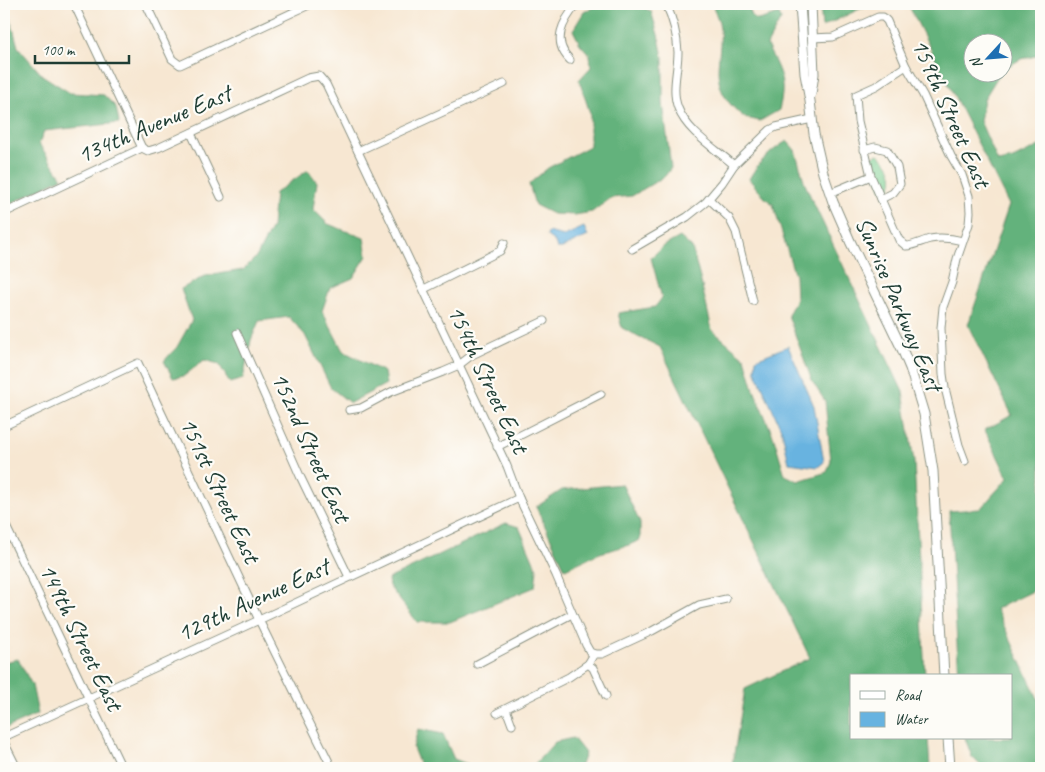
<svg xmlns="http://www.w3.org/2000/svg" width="1045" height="772" font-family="Caveat,sans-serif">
<rect width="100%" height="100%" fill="#fdfcf7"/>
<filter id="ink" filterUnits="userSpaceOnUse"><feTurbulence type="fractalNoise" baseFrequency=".02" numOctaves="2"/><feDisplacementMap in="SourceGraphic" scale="10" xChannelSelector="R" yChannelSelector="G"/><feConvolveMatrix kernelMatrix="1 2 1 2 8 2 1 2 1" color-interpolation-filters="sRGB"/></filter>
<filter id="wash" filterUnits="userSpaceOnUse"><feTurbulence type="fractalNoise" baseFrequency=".0096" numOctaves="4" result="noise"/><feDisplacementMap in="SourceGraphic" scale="20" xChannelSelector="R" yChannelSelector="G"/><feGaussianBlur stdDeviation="1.12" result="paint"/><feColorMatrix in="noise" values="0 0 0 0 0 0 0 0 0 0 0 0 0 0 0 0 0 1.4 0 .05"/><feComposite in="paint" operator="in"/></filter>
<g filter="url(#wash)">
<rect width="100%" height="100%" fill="#f7e7d2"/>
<path fill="#7bcf92" stroke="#4d8663" d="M878,154C890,163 898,178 888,191L885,192L882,190L871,162L872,157Z"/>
<g fill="#64b27c" stroke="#427858">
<polygon points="600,4 624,4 626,6 639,6 651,11 659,38 663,57 663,103 671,168 665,176 632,196 611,198 592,212 575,215 553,214 535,205 529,184 548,168 590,146 590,113 579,80 591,67 590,55 580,44 573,30 584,12"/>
<path d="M712,4H747L753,18L758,20L779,14L781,19L767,45C779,72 787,79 779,110L760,121C744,118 742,117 731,105C707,77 725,54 719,22C717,16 714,10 712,4Z"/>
<polygon points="820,4 870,4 822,27"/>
<polygon points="908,4 1041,4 1041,55 1021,59 1003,69 1002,42 972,42 972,72 1000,73 984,99 980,121 998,162 1013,159 1041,145 1041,580 1033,591 996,609 1041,705 1041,768 983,768 972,757 965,738 1011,738 1011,676 959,676 949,511 980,509 1008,478 985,430 1012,415 968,325 1009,205"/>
<polygon points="4,8 9,13 18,47 42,75 70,93 104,95 116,107 119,123 44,131 39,144 62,178 4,207"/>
<path d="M787,141L795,150L805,184L813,202L903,392L914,462L925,676H851V738H928L930,768H730L732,766L745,689L810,658L660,347L622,328L618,313L655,307L662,298L651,258L662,247L680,237L692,248L701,282L712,330L745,358L754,390L774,438L785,475L798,481L827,472L831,461L825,401L812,381L788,315L796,299L795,276L773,204L765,198L749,179C758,163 770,151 787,141Z"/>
<polygon points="308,170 317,182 313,209 328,224 364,238 367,256 353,278 330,288 322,311 343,351 384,372 386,384 350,403 331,388 305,335 289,317 259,321 251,340 243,379 230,383 219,364 204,360 184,376 173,378 164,361 177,347 192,320 181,289 205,276 243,270 257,256 272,227 275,193"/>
<polygon points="622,484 640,523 640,540 629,545 600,553 565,569 536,507 562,490"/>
<polygon points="506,523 519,527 537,569 535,587 450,622 417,622 389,586 388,579"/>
<polygon points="18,659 32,685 38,714 4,729 4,662"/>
<polygon points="418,729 443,734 454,759 478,768 421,768 413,748"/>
<polygon points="573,738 585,753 581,765 575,768 531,768 555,742"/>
</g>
<g fill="#67b3e0" stroke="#43788a">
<polygon points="584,227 588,236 562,248 557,248 555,242 547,236 548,232 564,236"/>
<polygon points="788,346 814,406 824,462 818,467 789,463 782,431 755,370 756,359"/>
</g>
</g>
<g filter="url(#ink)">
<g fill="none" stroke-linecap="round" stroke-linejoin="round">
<g stroke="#8b9283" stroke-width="9">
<g id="minor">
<polyline points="74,4 142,148"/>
<polyline points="146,4 172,59 180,65 311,4"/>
<path d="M666,4C673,19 677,34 678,52C678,71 671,90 678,108C687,132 716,149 734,165"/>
<polyline points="812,38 833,37 878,17 883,17 887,21 906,66 923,95 951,156 962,175 969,196 970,212 969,224 957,259 952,282 943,307 941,328 943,374 945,388 959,445 965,461"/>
<path d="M570,60C551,41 563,21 577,4"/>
<path d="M906,66L876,86L856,95L858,121L871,176L899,240L906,246C914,246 922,241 930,239C942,237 951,238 963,241"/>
<polyline points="191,133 221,197"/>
<polyline points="142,148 148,151 158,148 308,78 319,76 326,84 507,466 519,498 556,575 586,645 590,652 594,654 588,664 569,677 497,713"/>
<polyline points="864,150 875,147 887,150 897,167 900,184 893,193 881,199"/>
<polyline points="358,151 504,84"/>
<polyline points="830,193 871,176"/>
<polyline points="709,199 729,218 736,232 753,301"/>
<polyline points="4,213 142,148"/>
<polyline points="632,249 687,217 706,202 722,183 734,165 770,130 776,127 812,119"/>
<polyline points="424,289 500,251 504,243"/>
<polyline points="237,333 300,476 349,577"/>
<polyline points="349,410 361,408 391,392 443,372 459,365 472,355 544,321"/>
<polyline points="4,426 138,363 259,620 332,768"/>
<polyline points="497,447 601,394"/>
<polyline points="4,522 122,768"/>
<polyline points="594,654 602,654 652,631 699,605 726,599"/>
<polyline points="477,664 572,614"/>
<polyline points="588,664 593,668 606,696"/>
<polyline points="506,709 512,725"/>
<polyline points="4,737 259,620 519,498"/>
<polyline points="4,742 17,768"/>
</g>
</g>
<g stroke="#8b9283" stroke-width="11">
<g id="tertiary">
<polyline points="800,4 805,74 810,101 814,134 823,173 833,202 850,241 902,349 910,368 924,414 933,471 944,676"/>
<polyline points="811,4 814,74 811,94"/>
<polyline points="948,738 950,768"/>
</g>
</g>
<use href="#minor" stroke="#fff" stroke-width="7"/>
<use href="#tertiary" stroke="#fff" stroke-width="9"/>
</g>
</g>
<g text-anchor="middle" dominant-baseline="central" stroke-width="4.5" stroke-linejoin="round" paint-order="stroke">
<g font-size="25" fill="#1f3d34" stroke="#fdfcf7">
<text transform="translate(951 113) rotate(66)">159th Street East</text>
<text transform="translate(154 124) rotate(-23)">134th Avenue East</text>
<text transform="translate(899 304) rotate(67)">Sunrise Parkway East</text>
<text transform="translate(488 379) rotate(65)">154th Street East</text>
<text transform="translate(311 447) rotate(66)">152nd Street East</text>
<text transform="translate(220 490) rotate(65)">151st Street East</text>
<text transform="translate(253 600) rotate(-25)">129th Avenue East</text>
<text transform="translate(81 637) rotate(64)">149th Street East</text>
</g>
</g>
<rect width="1045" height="772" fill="none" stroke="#fdfcf7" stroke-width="20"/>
<rect x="850" y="674" width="162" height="65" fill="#fdfcf7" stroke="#a4b0a9"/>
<rect x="860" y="691" width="25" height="8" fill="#ffffff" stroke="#a4b0a9"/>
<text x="895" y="700" font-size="15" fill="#1f3d34">Road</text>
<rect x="860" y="712" width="25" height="15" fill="#67b3e0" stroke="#a4b0a9"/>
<text x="895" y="724" font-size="15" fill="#1f3d34">Water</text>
<g transform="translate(988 58) rotate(244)"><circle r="24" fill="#fdfcf7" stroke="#a4b0a9"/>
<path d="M0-4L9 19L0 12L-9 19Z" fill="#1f6fb2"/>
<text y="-8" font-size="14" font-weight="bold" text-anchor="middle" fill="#1f3d34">N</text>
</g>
<path d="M35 55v8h94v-8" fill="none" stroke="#1f3d34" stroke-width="2.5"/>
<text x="42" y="55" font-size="15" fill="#1f3d34" stroke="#fdfcf7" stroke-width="4" paint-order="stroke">100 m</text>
</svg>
